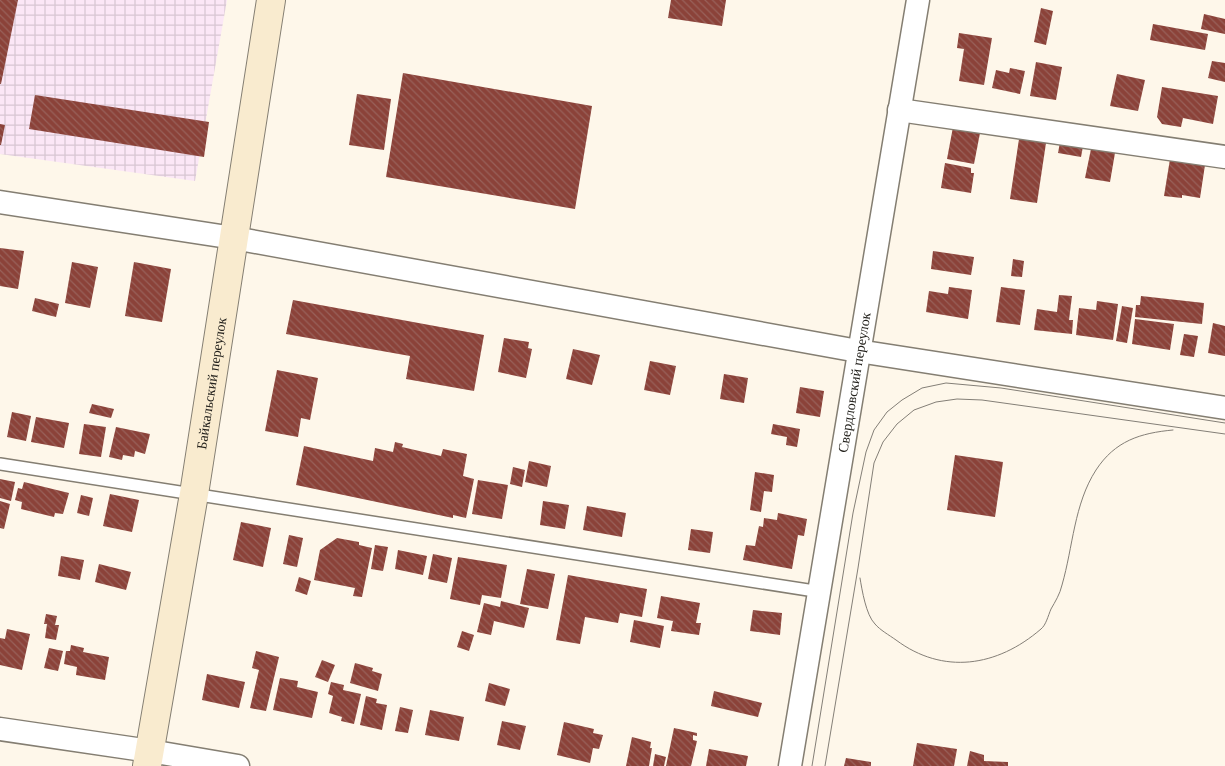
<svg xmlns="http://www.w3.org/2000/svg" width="1225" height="766" font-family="'Times New Roman',serif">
<defs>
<pattern id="industrial-grid" width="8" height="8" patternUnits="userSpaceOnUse" patternTransform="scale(1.25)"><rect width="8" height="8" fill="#fbe7f6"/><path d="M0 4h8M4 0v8" fill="none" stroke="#d7c6d2"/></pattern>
<pattern id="building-back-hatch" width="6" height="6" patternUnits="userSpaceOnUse" patternTransform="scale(1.25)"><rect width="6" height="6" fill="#8b4239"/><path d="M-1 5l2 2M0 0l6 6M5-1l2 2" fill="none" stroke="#98615a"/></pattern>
</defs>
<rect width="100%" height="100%" fill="#fef7ea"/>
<polygon fill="url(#industrial-grid)" points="0,0 227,0 195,181 0,154"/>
<g fill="url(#building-back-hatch)">
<polygon points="0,0 18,0 1,84 0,84"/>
<polygon points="671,0 726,0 722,26 668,18"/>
<polygon points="1041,8 1053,11 1046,45 1034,42"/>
<polygon points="1204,14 1225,19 1225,34 1201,29"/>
<polygon points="1153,24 1208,34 1205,50 1150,40"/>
<polygon points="959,33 992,38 984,85 959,81 964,49 957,48"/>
<polygon points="1212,61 1225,63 1225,82 1208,78"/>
<polygon points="1036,62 1062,67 1056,100 1030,96"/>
<polygon points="1010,68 1025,71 1020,94 992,88 996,70 1009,73"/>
<polygon points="403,73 592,106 575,209 386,177"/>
<polygon points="1117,74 1145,80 1138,111 1110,106"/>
<polygon points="1162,87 1218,96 1213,124 1183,118 1181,127 1162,124 1157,117"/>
<polygon points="357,94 391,99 384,150 349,145"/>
<polygon points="35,95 209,122 204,157 29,129"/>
<polygon points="0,124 5,125 1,145 0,145"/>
<polygon points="953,127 980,133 974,164 947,159"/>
<polygon points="1061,137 1084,141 1081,157 1058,153"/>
<polygon points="1019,139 1046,143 1037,203 1010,199"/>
<polygon points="1091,149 1115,153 1110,182 1085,178"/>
<polygon points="1170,159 1205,165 1200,198 1182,195 1182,198 1164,196"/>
<polygon points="945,163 971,168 971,173 974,173 971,193 941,188"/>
<polygon points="0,248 24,251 18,289 0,286"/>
<polygon points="933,251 974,257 971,275 931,269"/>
<polygon points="1013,259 1024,261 1022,277 1011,276"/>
<polygon points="72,262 98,267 90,308 65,303"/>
<polygon points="134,262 171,269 162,322 125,316"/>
<polygon points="949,287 972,290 968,319 926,312 929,291 948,294"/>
<polygon points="1001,287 1025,290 1020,325 996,322"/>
<polygon points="1059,295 1072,296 1069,320 1073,320 1072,334 1034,330 1037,309 1057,312"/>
<polygon points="1141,296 1204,303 1202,324 1135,317 1136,305 1140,305"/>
<polygon points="35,298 59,304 56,317 32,311"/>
<polygon points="293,300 484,335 474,391 406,379 410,356 286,334"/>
<polygon points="1097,301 1118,304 1113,340 1076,335 1079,308 1096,310"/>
<polygon points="1122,306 1133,308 1127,343 1116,341"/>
<polygon points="1135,319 1174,324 1170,350 1132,344"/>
<polygon points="1213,323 1225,326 1225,356 1208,353"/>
<polygon points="1184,334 1198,336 1194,357 1180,355"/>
<polygon points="504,338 529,342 528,348 532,349 526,378 498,372"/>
<polygon points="573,349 600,355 592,385 566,379"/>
<polygon points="650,361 676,366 670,395 644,390"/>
<polygon points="277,370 318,378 310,420 301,418 298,437 265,431"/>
<polygon points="724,374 748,378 744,403 720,399"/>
<polygon points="800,387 824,391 820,417 796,413"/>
<polygon points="92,404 114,409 111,418 89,413"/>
<polygon points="12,412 31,416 26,441 7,437"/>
<polygon points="36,417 69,423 64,448 31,442"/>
<polygon points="84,424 106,427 101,457 79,454"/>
<polygon points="773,424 800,429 797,447 786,445 787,437 771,434"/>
<polygon points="116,427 150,434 145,454 135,451 134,457 123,455 122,460 109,457"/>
<polygon points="395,442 403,444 402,447 441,456 443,449 467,454 463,476 474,479 466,518 453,515 453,518 296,485 304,446 373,461 375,448 393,452"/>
<polygon points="955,455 1003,462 995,517 947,510"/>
<polygon points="529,461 551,466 547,487 525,482"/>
<polygon points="513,467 525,470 522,487 510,484"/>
<polygon points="755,472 774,475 772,492 764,491 761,512 750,510"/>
<polygon points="0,479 15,482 11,501 0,498"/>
<polygon points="478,480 508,485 502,519 472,514"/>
<polygon points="24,482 69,493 63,514 55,513 54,517 21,509 22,502 15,500 18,488 22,489"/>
<polygon points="110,494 139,500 132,532 103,526"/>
<polygon points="81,495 93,498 89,516 77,513"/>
<polygon points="0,501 10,504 4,529 0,528"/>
<polygon points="543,501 569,505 565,529 540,525"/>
<polygon points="587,506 626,513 622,537 583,530"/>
<polygon points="778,513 807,519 804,536 798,535 792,569 743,560 746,545 755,546 759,526 763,527 764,518 777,520"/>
<polygon points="241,522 271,528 263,567 233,560"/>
<polygon points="691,529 713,532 710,553 688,550"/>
<polygon points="289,535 303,538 297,567 283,564"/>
<polygon points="337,538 359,542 359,545 372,548 362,597 353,596 355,588 314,580 320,550"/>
<polygon points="375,545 388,547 383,571 371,569"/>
<polygon points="398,550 427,556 423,575 395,569"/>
<polygon points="433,554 452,558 447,583 428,579"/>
<polygon points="61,556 84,560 80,580 58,576"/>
<polygon points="458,557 507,565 501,598 482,595 480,605 450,599"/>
<polygon points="99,564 131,572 126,590 95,582"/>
<polygon points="527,569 555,574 548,609 520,604"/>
<polygon points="568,575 647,589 642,617 620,613 618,623 585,617 580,644 556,640"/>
<polygon points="299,577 311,581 307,595 295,591"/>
<polygon points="661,596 700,603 696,623 701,623 699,635 671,631 673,621 657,618"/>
<polygon points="501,601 529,608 524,628 494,621 491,635 477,632 484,603 500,607"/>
<polygon points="753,610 782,613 780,635 750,631"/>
<polygon points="46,614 57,616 55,625 59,625 56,640 45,638 47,624 44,624"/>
<polygon points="634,620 664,626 660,648 630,642"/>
<polygon points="7,629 30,634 22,670 0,665 0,638 5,639"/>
<polygon points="462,631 474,635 469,651 457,647"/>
<polygon points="71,645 84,648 83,652 109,657 105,680 76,675 77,667 64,664 66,651 70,651"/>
<polygon points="49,648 63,651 58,671 44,668"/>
<polygon points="256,651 279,657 266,711 250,708 259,670 252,668"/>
<polygon points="322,660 335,665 328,682 315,677"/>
<polygon points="355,663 373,668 372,671 382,674 378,691 350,683"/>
<polygon points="207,674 245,682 239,708 202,700"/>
<polygon points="280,678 298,681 297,687 318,692 312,718 273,710"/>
<polygon points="331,682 344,685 343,690 361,694 354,724 341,721 342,717 329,713 333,696 328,694"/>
<polygon points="489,683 510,689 505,706 485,701"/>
<polygon points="714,691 762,703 758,717 711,706"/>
<polygon points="366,696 377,699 376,703 387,705 382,730 360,725"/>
<polygon points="400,707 413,710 408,733 395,731"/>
<polygon points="430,710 464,717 459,741 425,735"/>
<polygon points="502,721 526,726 520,750 497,745"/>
<polygon points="564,722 594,729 593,733 603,735 599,749 593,748 590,763 557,755"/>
<polygon points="674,728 697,733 697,736 693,735 693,740 697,741 691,766 666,766"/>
<polygon points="632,737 651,742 650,748 652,748 649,766 626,766"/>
<polygon points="917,743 957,749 954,766 913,766"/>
<polygon points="709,749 748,756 746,766 706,766"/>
<polygon points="970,751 984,755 984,761 1008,762 1008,766 967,766"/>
<polygon points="655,754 666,757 664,766 653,766"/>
<polygon points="846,758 871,762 871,766 844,766"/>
</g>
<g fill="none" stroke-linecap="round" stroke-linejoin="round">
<g stroke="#847e72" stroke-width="14">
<polyline id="service" points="0,464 821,592"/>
</g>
<g stroke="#847e72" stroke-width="25">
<g id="minor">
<polyline points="899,110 1225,157"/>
<polyline points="0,202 234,238 858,351 1225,408"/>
<polyline points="0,729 150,751 238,766"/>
<path id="s1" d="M790,766L918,0"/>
</g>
</g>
<g stroke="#847e72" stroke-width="30">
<g id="secondary">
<path id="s2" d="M147,766L194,494L271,0"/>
</g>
</g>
<use href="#service" stroke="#fff" stroke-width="11"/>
<use href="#minor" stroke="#fff" stroke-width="22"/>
<use href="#secondary" stroke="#f9ebcf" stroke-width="28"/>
<g stroke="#847f77" stroke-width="1">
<path d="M860,578C862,590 866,615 875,624C880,630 889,635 896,640C943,675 997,667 1041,629C1046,625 1048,616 1051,609C1055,602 1060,594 1062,585C1073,547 1074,504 1096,470C1115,441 1140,433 1173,430"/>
<polyline points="812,766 853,513 866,452 874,430 887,412 902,400 922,388 946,383 1001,388 1225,423"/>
<polyline points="825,766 858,568 874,463 883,442 897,424 914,410 936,402 957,399 982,400 1225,434"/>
</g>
</g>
<g text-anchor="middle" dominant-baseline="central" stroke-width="5" stroke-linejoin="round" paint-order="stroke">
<g font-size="14" fill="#24221d" stroke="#fef7ea">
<text stroke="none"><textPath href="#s2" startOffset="388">Байкальский переулок</textPath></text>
<text stroke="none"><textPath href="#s1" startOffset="389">Свердловский переулок</textPath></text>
</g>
</g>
</svg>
